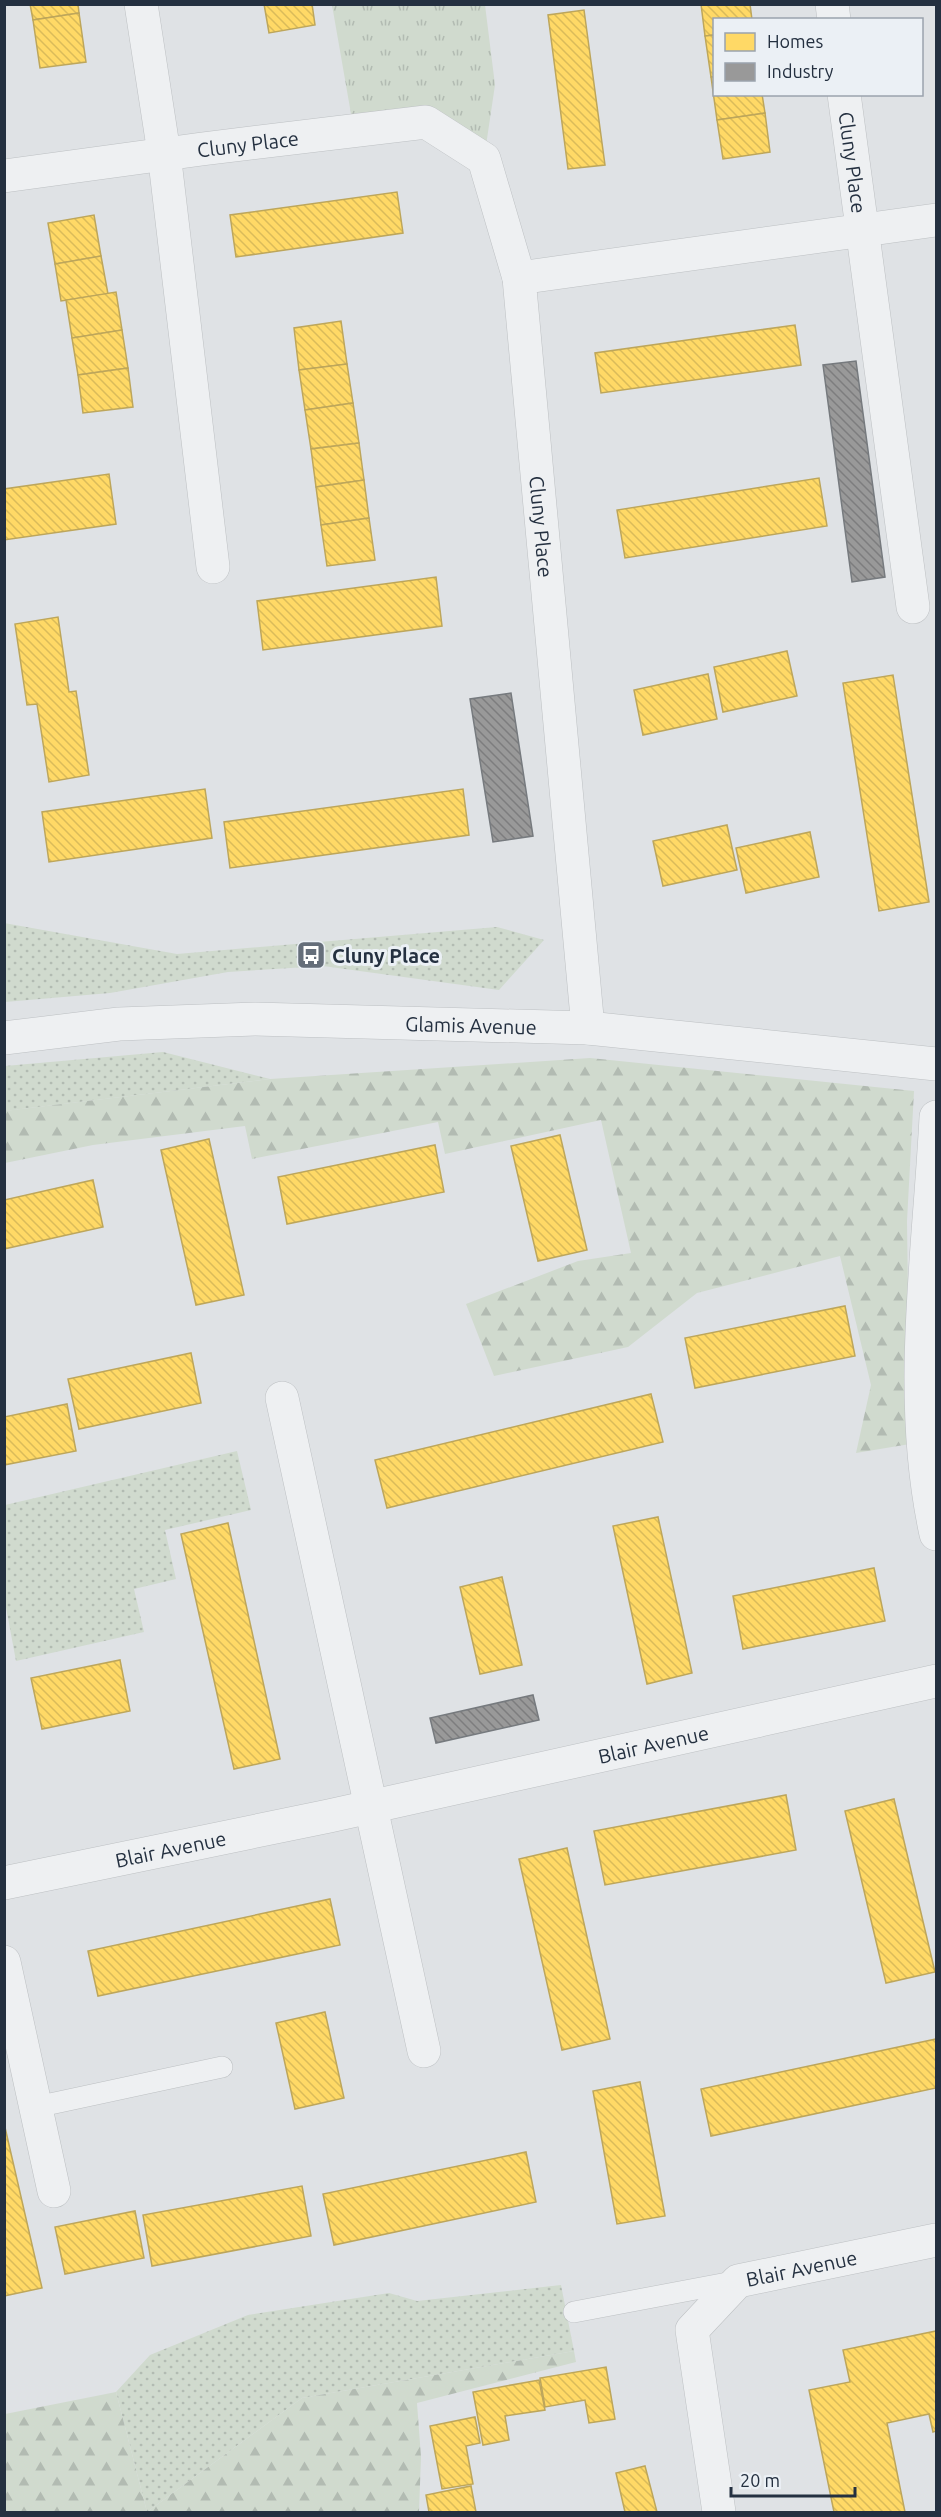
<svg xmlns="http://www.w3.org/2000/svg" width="941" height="2517" font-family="Ubuntu,sans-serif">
<defs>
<pattern id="grass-dots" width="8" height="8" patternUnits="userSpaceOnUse" patternTransform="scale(1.5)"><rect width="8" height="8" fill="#d0dace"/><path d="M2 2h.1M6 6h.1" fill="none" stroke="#b2bbb2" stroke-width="1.8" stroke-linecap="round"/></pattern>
<pattern id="forest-firs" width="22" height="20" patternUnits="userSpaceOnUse" patternTransform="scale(1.5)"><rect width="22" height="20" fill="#d0dace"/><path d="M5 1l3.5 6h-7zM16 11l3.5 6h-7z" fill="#b2bbb2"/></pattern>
<pattern id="park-tufts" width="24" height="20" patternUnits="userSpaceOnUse" patternTransform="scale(1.5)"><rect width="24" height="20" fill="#d0dace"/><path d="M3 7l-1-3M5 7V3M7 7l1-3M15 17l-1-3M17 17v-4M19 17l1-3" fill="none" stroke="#b2bbb2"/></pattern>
<pattern id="homes-back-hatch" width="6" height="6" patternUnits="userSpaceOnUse" patternTransform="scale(1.5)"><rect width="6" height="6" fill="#ffd966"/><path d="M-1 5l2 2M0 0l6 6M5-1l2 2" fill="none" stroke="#dabb5a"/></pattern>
<pattern id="industry-back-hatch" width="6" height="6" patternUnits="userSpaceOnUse" patternTransform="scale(1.5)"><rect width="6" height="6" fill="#999"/><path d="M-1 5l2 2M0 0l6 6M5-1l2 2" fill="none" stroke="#7d7d7e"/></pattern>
</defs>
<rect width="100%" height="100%" fill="#dfe2e5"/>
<g fill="url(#grass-dots)">
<polygon points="4,923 177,954 497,927 544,940 499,990 323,966 228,972 110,993 5,1002"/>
<polygon points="163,1052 270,1079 5,1111 5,1066"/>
<polygon points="237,1451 251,1510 165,1530 176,1579 134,1589 144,1632 16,1661 5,1602 5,1505"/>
<polygon points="561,2285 574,2351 302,2398 147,2512 116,2392 150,2355 248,2315 389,2293 417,2301"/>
</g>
<g fill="url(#forest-firs)">
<polygon points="590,1058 914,1091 907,1221 910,1444 856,1453 871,1385 840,1256 697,1293 628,1347 494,1376 466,1304 578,1261 631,1253 601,1120 445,1154 438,1122 252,1159 245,1126 93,1145 5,1163 4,1111 270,1079"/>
<polygon points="574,2351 576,2362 417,2403 421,2457 419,2512 5,2512 5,2414 116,2392 147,2512 302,2398"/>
</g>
<polygon fill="url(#park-tufts)" points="332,5 485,5 495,85 484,159 426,122 354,131"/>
<g fill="url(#homes-back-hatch)" stroke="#bda65b" stroke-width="1.5">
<polygon points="30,4 78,4 79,13 33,20"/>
<polygon points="264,4 312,4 315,25 269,33"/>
<polygon points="701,4 750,4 752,20 714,20 714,35 705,36"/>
<polygon points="584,10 605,165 568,169 548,15"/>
<polygon points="79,13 86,62 40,68 33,20"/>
<polygon points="714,35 714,77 711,77 705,36"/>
<polygon points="711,77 714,77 714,94 762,94 765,113 717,120"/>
<polygon points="765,113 770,152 723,159 717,120"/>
<polygon points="397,192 403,233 236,257 230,215"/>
<polygon points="94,215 101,256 55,264 48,223"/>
<polygon points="101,256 108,294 61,301 55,264"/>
<polygon points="116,292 122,330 72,338 66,300"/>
<polygon points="341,321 347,364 299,370 294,328"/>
<polygon points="795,325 801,365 601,393 595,353"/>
<polygon points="122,330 128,368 78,375 72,338"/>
<polygon points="347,364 353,403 305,410 299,370"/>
<polygon points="128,368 133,407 83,413 78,375"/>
<polygon points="353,403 359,443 311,449 305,410"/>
<polygon points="359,443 364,480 316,487 311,449"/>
<polygon points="109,474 116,524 4,540 4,489"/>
<polygon points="819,478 827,526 625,558 617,510"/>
<polygon points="364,480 369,518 321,525 316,487"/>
<polygon points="369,518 375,560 327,566 321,525"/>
<polygon points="436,577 442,626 263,650 257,601"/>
<polygon points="58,617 69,692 76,691 89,775 49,782 37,704 27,705 15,624"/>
<polygon points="787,651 797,696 723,712 714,667"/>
<polygon points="708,674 717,719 643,735 634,690"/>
<polygon points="893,675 929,902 879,911 843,683"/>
<polygon points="205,789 212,838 49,862 42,812"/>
<polygon points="463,789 469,835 230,868 224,822"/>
<polygon points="727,825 737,870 663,886 653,841"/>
<polygon points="810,832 819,877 746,893 736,848"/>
<polygon points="560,1135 587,1250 538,1261 511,1146"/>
<polygon points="209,1139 244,1295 196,1305 161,1150"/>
<polygon points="435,1145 444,1192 287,1224 278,1177"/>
<polygon points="93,1180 103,1227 4,1249 4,1200"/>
<polygon points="845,1306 855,1356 695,1388 685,1338"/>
<polygon points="191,1353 201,1403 79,1429 68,1379"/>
<polygon points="651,1394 663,1442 387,1508 375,1460"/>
<polygon points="67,1404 76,1451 4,1465 4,1417"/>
<polygon points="658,1517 692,1673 647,1684 613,1526"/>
<polygon points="228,1523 280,1759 234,1769 181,1534"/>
<polygon points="874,1568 885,1621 743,1649 733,1596"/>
<polygon points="502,1577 522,1665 480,1674 460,1587"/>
<polygon points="120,1660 130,1711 42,1729 31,1678"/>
<polygon points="786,1795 796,1850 605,1885 594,1831"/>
<polygon points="894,1799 935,1972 886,1983 845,1811"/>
<polygon points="567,1848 610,2039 562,2050 519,1859"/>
<polygon points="330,1899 340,1945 98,1996 88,1951"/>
<polygon points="325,2012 344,2098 295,2109 276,2023"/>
<polygon points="936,2039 936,2088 711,2136 701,2089"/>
<polygon points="640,2082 665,2216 617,2224 593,2091"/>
<polygon points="4,2123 42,2288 4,2296"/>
<polygon points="526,2152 536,2202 334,2245 323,2194"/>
<polygon points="302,2186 311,2236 152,2266 143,2215"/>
<polygon points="135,2211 144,2258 65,2274 55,2227"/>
<polygon points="936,2331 936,2431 933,2432 929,2414 887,2423 905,2512 834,2512 809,2390 850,2382 843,2350"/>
<polygon points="606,2367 615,2419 589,2423 585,2400 545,2407 540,2378"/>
<polygon points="539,2380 545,2410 505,2416 509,2440 483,2445 473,2392"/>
<polygon points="475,2417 480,2443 466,2446 473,2484 442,2489 430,2426"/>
<polygon points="645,2466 657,2512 625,2512 616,2473"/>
<polygon points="471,2486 476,2512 429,2512 426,2495"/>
</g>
<g fill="url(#industry-back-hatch)" stroke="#767a7e" stroke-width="1.5">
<polygon points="856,361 885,577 852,582 823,365"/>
<polygon points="511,693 533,836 493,842 470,699"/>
<polygon points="533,1695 539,1720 436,1743 430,1718"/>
</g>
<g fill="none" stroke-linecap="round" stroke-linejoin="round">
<g stroke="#bdc0c3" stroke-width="22">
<g id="service">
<polyline points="36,2107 222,2067"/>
<polyline points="574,2312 738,2281"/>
</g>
</g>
<g stroke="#bdc0c3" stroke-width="34">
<g id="minor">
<polyline points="141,4 164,153 213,567"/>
<polyline points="832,4 834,20"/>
<path id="s1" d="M844,94L913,607"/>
<path id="s2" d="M4,176L202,149L426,122L484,159L519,278L588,1028"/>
<polyline points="519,278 936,220"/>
<path id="s3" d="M4,1038L119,1024L255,1019L588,1028L936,1064"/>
<path d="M936,1117C929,1255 906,1397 936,1534"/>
<polyline points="282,1398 424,2051"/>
<path id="s4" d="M4,1883L329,1816L936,1681"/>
<polyline points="4,1962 54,2191"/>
<path id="s5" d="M719,2512L692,2330L738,2281L936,2240"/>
</g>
</g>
<use href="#service" stroke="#eef0f2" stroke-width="21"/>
<use href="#minor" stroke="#eef0f2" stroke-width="33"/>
</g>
<defs>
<g id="bus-square" transform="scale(1.5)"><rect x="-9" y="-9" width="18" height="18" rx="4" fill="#656e7a" stroke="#ebf0f5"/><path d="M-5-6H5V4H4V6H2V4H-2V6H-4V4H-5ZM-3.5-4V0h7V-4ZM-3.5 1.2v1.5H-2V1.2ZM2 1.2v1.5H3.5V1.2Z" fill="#fff"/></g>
</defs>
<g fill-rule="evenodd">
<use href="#bus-square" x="311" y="955"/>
</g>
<g text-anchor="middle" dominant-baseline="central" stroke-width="6" stroke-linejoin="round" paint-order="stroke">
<g font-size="20" fill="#243040" stroke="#ebf0f5">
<text stroke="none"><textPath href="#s2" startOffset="246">Cluny Place</textPath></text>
<text stroke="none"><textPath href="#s1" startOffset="69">Cluny Place</textPath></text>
<text stroke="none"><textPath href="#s2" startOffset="868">Cluny Place</textPath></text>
<text stroke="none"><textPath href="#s3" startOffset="468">Glamis Avenue</textPath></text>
<text stroke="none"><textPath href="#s4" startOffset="664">Blair Avenue</textPath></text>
<text stroke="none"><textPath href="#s4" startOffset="170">Blair Avenue</textPath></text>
<text stroke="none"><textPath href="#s5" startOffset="316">Blair Avenue</textPath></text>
</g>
<g font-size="20" font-weight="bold" fill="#243040" stroke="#ebf0f5" text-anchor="start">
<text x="332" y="955">Cluny Place</text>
</g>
</g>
<rect width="941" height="2517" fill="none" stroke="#243040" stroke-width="12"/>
<rect x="713" y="18" width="210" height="78" fill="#ebf0f5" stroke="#9ba3ad" stroke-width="1.5"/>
<rect x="725" y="33" width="30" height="18" fill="#ffd966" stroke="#9ba3ad" stroke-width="1.5"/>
<text x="767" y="48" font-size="18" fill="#243040">Homes</text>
<rect x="725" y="63" width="30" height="18" fill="#999999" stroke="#9ba3ad" stroke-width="1.5"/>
<text x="767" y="78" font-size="18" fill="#243040">Industry</text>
<path d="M731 2487v9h124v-9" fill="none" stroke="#243040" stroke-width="3"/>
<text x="740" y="2487" font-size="18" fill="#243040" stroke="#ebf0f5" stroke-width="4.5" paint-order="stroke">20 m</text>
</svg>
